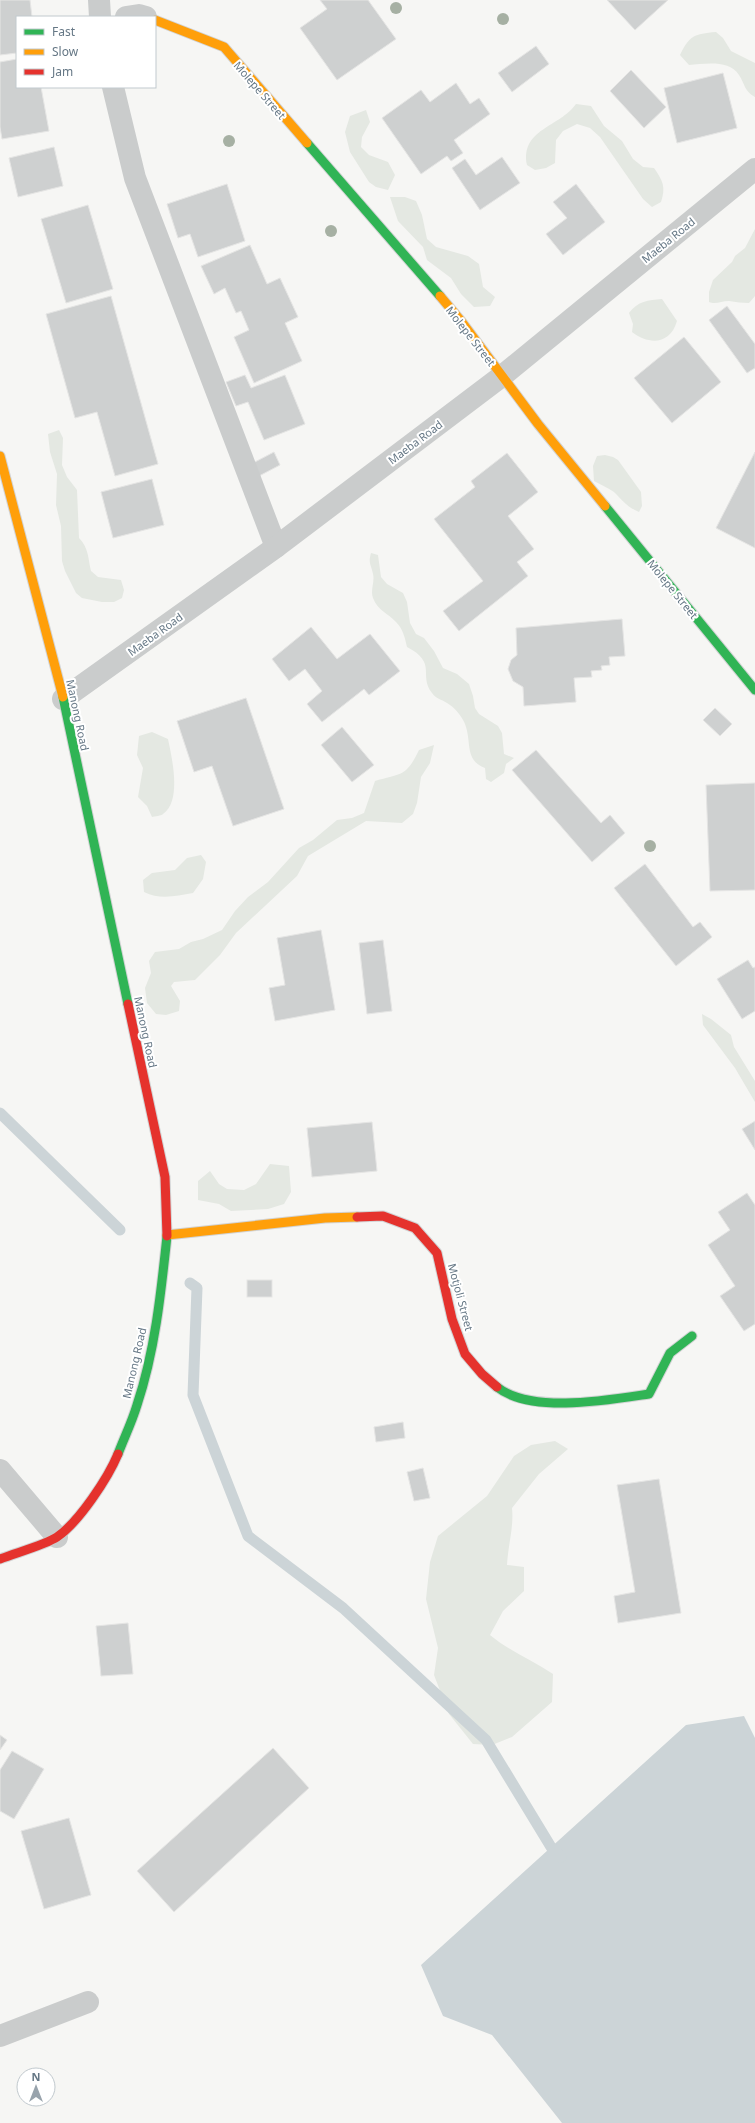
<svg xmlns="http://www.w3.org/2000/svg" width="755" height="2123" font-family="'Noto Sans',sans-serif">
<rect width="100%" height="100%" fill="#f6f6f4"/>
<g fill="#e4e8e2">
<path d="M716,32L723,38L731,51L755,63V97C744,91 745,84 739,75C729,59 704,64 689,65L680,55C690,35 694,34 716,32Z"/>
<path d="M576,104L591,106L604,126L622,141L633,159L643,167L654,168C663,181 666,187 661,202L652,207L643,199L600,137L590,128L577,124L563,131L556,140L555,163L546,168L535,170L527,165C520,129 560,127 576,104Z"/>
<polygon points="366,110 370,122 362,137 361,147 369,155 388,162 395,175 388,190 376,187 369,182 350,152 345,132 350,116"/>
<polygon points="390,197 405,197 416,201 422,215 427,239 436,247 468,256 479,264 483,287 495,297 490,306 474,307 461,294 451,278 427,260 423,247 398,221"/>
<path d="M755,229V296L749,303C742,303 736,302 729,301C721,301 716,305 709,302V292L713,280L732,262L735,256L745,248Z"/>
<path d="M662,299L677,321C670,345 649,345 632,332L633,324L629,313C638,301 648,300 662,299Z"/>
<path d="M59,430L63,438L62,465L67,477L77,490L79,538C89,548 88,559 91,571L98,577L121,580L124,590L122,598L114,602H102L82,598L76,593L65,571L62,561L61,526L56,505L57,474L50,452L48,434Z"/>
<path d="M605,455L613,457L618,460L641,492L642,506L639,512C627,507 622,500 614,492C608,488 600,484 594,481L593,466L597,456Z"/>
<path d="M371,553L378,555L381,577L387,584L403,593L407,602L410,623L416,634L424,638L434,651L443,668L457,674L469,684L473,696L475,708L479,714L498,726L502,733L504,754L514,758L506,764L504,773L491,782L486,779L485,768C464,760 472,742 465,724C462,716 454,707 447,703C441,699 436,699 432,693C418,675 438,663 407,647C405,638 403,629 396,622C388,613 378,611 373,598C370,590 375,582 373,574C371,564 368,564 371,553Z"/>
<path d="M152,732L168,739C172,758 182,801 163,814C161,816 155,816 152,817L147,806L138,797L143,768L137,755L139,736Z"/>
<path d="M434,745L430,763L421,777L417,803L413,814L402,823L366,821L308,856L297,876L236,933L220,955L195,980L174,982L171,986L180,1001L179,1011L166,1015L156,1014L147,1003L145,988L151,973L149,961L155,952L179,949L191,942L203,939L222,930L235,911L248,897L268,882L299,848L313,840L337,820L352,818L364,813L375,781C402,773 406,777 419,750Z"/>
<path d="M201,855L206,862L203,879L193,893C176,896 160,900 144,892L143,880L152,873L175,870L187,858Z"/>
<polygon points="702,1014 711,1019 731,1035 734,1047 755,1081 755,1102 735,1068 703,1025"/>
<polygon points="270,1164 289,1166 291,1192 284,1204 268,1209 231,1211 219,1204 198,1200 198,1181 210,1171 219,1184 227,1189 244,1190 256,1184"/>
<path d="M555,1441L568,1449L539,1474L512,1508C514,1527 508,1545 507,1565L524,1567V1591L503,1611L490,1635C509,1651 532,1660 553,1674L552,1702L512,1737L492,1745L473,1744L449,1714L434,1675L438,1648L426,1599L430,1562L438,1536L487,1496L514,1456L531,1445Z"/>
</g>
<polygon fill="#ccd4d7" points="744,1716 755,1738 755,2123 562,2123 492,2035 443,2016 421,1965 686,1725"/>
<g fill="none" stroke-linecap="round" stroke-linejoin="round">
<g stroke="#ccd4d7" stroke-width="11">
<polyline points="0,1113 120,1230"/>
<polyline points="190,1283 197,1288 193,1395 248,1536 343,1608 486,1740 551,1847 561,1857"/>
</g>
</g>
<g fill="#ced0d0" stroke="#e5e5e4">
<polygon points="0,0 30,0 32,17 17,17 17,53 0,55"/>
<polygon points="320,0 368,0 396,39 337,80 300,28 327,9"/>
<polygon points="607,0 668,0 635,30"/>
<polygon points="536,46 549,64 512,92 498,73"/>
<polygon points="17,59 17,87 41,87 49,131 2,139 0,127 0,62"/>
<polygon points="631,70 666,107 644,128 610,91"/>
<polygon points="723,73 737,128 677,143 664,88"/>
<polygon points="456,83 470,104 479,98 490,114 454,140 463,153 451,161 447,156 421,174 382,118 421,90 430,102"/>
<polygon points="54,147 63,186 18,197 9,158"/>
<polygon points="502,157 520,183 480,210 452,168 465,159 476,175"/>
<polygon points="227,184 245,241 198,257 190,234 178,238 167,204"/>
<polygon points="576,184 605,222 563,255 546,234 567,218 553,202"/>
<polygon points="88,205 113,289 66,303 41,219"/>
<polygon points="250,245 267,284 280,278 298,317 285,323 302,361 254,383 234,337 249,330 241,311 236,313 225,288 214,294 201,266"/>
<polygon points="111,296 158,464 115,476 97,412 75,418 46,314"/>
<polygon points="727,306 755,344 755,368 747,373 709,320"/>
<polygon points="684,337 721,382 672,423 634,378"/>
<polygon points="245,375 251,388 285,375 305,424 264,440 248,402 236,406 226,382"/>
<polygon points="274,452 280,465 259,476 253,463"/>
<polygon points="755,452 755,548 716,528"/>
<polygon points="507,453 538,492 508,516 534,549 517,562 528,576 459,631 443,611 483,581 434,519 475,487 471,481"/>
<polygon points="152,479 164,525 113,538 101,492"/>
<polygon points="622,619 625,656 609,657 610,665 601,666 602,670 591,671 592,677 574,678 576,702 524,706 523,687 513,681 508,669 511,660 517,655 516,628"/>
<polygon points="311,627 337,659 370,634 400,671 369,695 364,689 322,722 307,704 322,691 305,669 289,681 272,659"/>
<polygon points="246,698 284,809 233,826 212,766 194,772 177,721"/>
<polygon points="715,708 732,724 720,736 703,720"/>
<polygon points="342,727 374,765 352,782 321,745"/>
<polygon points="536,750 601,823 610,815 625,833 592,862 512,770"/>
<polygon points="755,783 755,890 710,891 706,785"/>
<polygon points="645,864 693,927 700,922 712,937 676,966 614,888"/>
<polygon points="321,930 335,1010 275,1021 269,988 285,985 277,938"/>
<polygon points="383,940 392,1011 367,1014 359,943"/>
<polygon points="748,960 753,968 755,967 755,1011 742,1019 717,979"/>
<polygon points="755,1121 755,1150 742,1129"/>
<polygon points="372,1122 377,1171 312,1177 307,1128"/>
<polygon points="747,1193 755,1205 755,1324 744,1331 720,1296 735,1286 708,1245 730,1230 718,1212"/>
<rect x="247" y="1280" width="25" height="17"/>
<polygon points="403,1422 405,1438 376,1442 374,1427"/>
<polygon points="423,1468 430,1498 414,1501 407,1472"/>
<polygon points="659,1479 681,1613 618,1623 614,1596 635,1592 617,1485"/>
<polygon points="128,1623 133,1674 101,1676 96,1626"/>
<polygon points="0,1735 7,1740 0,1750"/>
<polygon points="273,1748 309,1788 174,1912 137,1871"/>
<polygon points="12,1751 44,1769 14,1819 0,1811 0,1770"/>
<polygon points="69,1818 91,1895 44,1909 21,1831"/>
</g>
<g fill="none" stroke-linecap="round" stroke-linejoin="round">
<g stroke="#d2d3d4" stroke-width="11">
<g id="fast">
<polyline points="307,143 440,296"/>
<polyline points="605,506 755,690"/>
<polyline points="63,697 128,1004"/>
<path d="M497,1387C531,1414 609,1400 649,1394L670,1353L692,1336"/>
<path d="M118,1454C124,1438 132,1422 137,1405C155,1351 161,1293 167,1236"/>
</g>
</g>
<g stroke="#d2d3d4" stroke-width="11">
<g id="slow">
<polyline points="155,20 224,47 307,143"/>
<polyline points="440,296 461,321 538,424 605,506"/>
<polyline points="0,456 63,697"/>
<polyline points="167,1235 325,1218 357,1217"/>
</g>
</g>
<g stroke="#d2d3d4" stroke-width="11">
<g id="jam">
<polyline points="128,1004 165,1177 167,1236"/>
<polyline points="357,1217 383,1216 415,1228 437,1253 452,1319 465,1354 482,1374 497,1387"/>
<path d="M0,1559C15,1553 45,1545 57,1537C79,1522 108,1478 118,1454"/>
</g>
</g>
<g stroke="#cacccc" stroke-width="22">
<polyline points="99,0 100,17"/>
<polyline points="126,17 139,15 146,17"/>
<polyline points="113,87 135,178 276,547"/>
<polyline points="63,699 276,547 502,376 755,169"/>
<polyline points="0,1470 57,1537"/>
<polyline points="0,2036 88,2002"/>
</g>
<use href="#fast" stroke="#30b455" stroke-width="9"/>
<use href="#slow" stroke="#ff9f0a" stroke-width="9"/>
<use href="#jam" stroke="#e5322d" stroke-width="9"/>
</g>
<g fill="#a6b0a3">
<circle cx="396" cy="8" r="6"/>
<circle cx="503" cy="19" r="6"/>
<circle cx="229" cy="141" r="6"/>
<circle cx="331" cy="231" r="6"/>
<circle cx="650" cy="846" r="6"/>
</g>
<g text-anchor="middle" dominant-baseline="central" stroke-width="4" stroke-linejoin="round" paint-order="stroke">
<g font-size="11" fill="#657785" stroke="#fff">
<text transform="translate(260 90) rotate(49)">Molepe Street</text>
<text transform="translate(668 240) rotate(-39)">Maeba Road</text>
<text transform="translate(471 336) rotate(52)">Molepe Street</text>
<text transform="translate(415 442) rotate(-37)">Maeba Road</text>
<text transform="translate(673 589) rotate(51)">Molepe Street</text>
<text transform="translate(155 634) rotate(-36)">Maeba Road</text>
<text transform="translate(78 715) rotate(78)">Manong Road</text>
<text transform="translate(146 1032) rotate(78)">Manong Road</text>
<text transform="translate(461 1297) rotate(75)">Motjoli Street</text>
<text transform="translate(134 1363) rotate(-77)">Manong Road</text>
</g>
</g>
<rect x="16" y="16" width="140" height="72" fill="#ffffff" stroke="#c1c9ce"/>
<rect x="24" y="29" width="20" height="6" fill="#30b455" stroke="#c1c9ce"/>
<text x="52" y="36" font-size="12" fill="#657785">Fast</text>
<rect x="24" y="49" width="20" height="6" fill="#ff9f0a" stroke="#c1c9ce"/>
<text x="52" y="56" font-size="12" fill="#657785">Slow</text>
<rect x="24" y="69" width="20" height="6" fill="#e5322d" stroke="#c1c9ce"/>
<text x="52" y="76" font-size="12" fill="#657785">Jam</text>
<g transform="translate(36 2087)"><circle r="19" fill="#ffffff" stroke="#c1c9ce"/>
<path d="M0-3L7 15L0 10L-7 15Z" fill="#98a3ac"/>
<text y="-6" font-size="11" font-weight="bold" text-anchor="middle" fill="#657785">N</text>
</g>
</svg>
